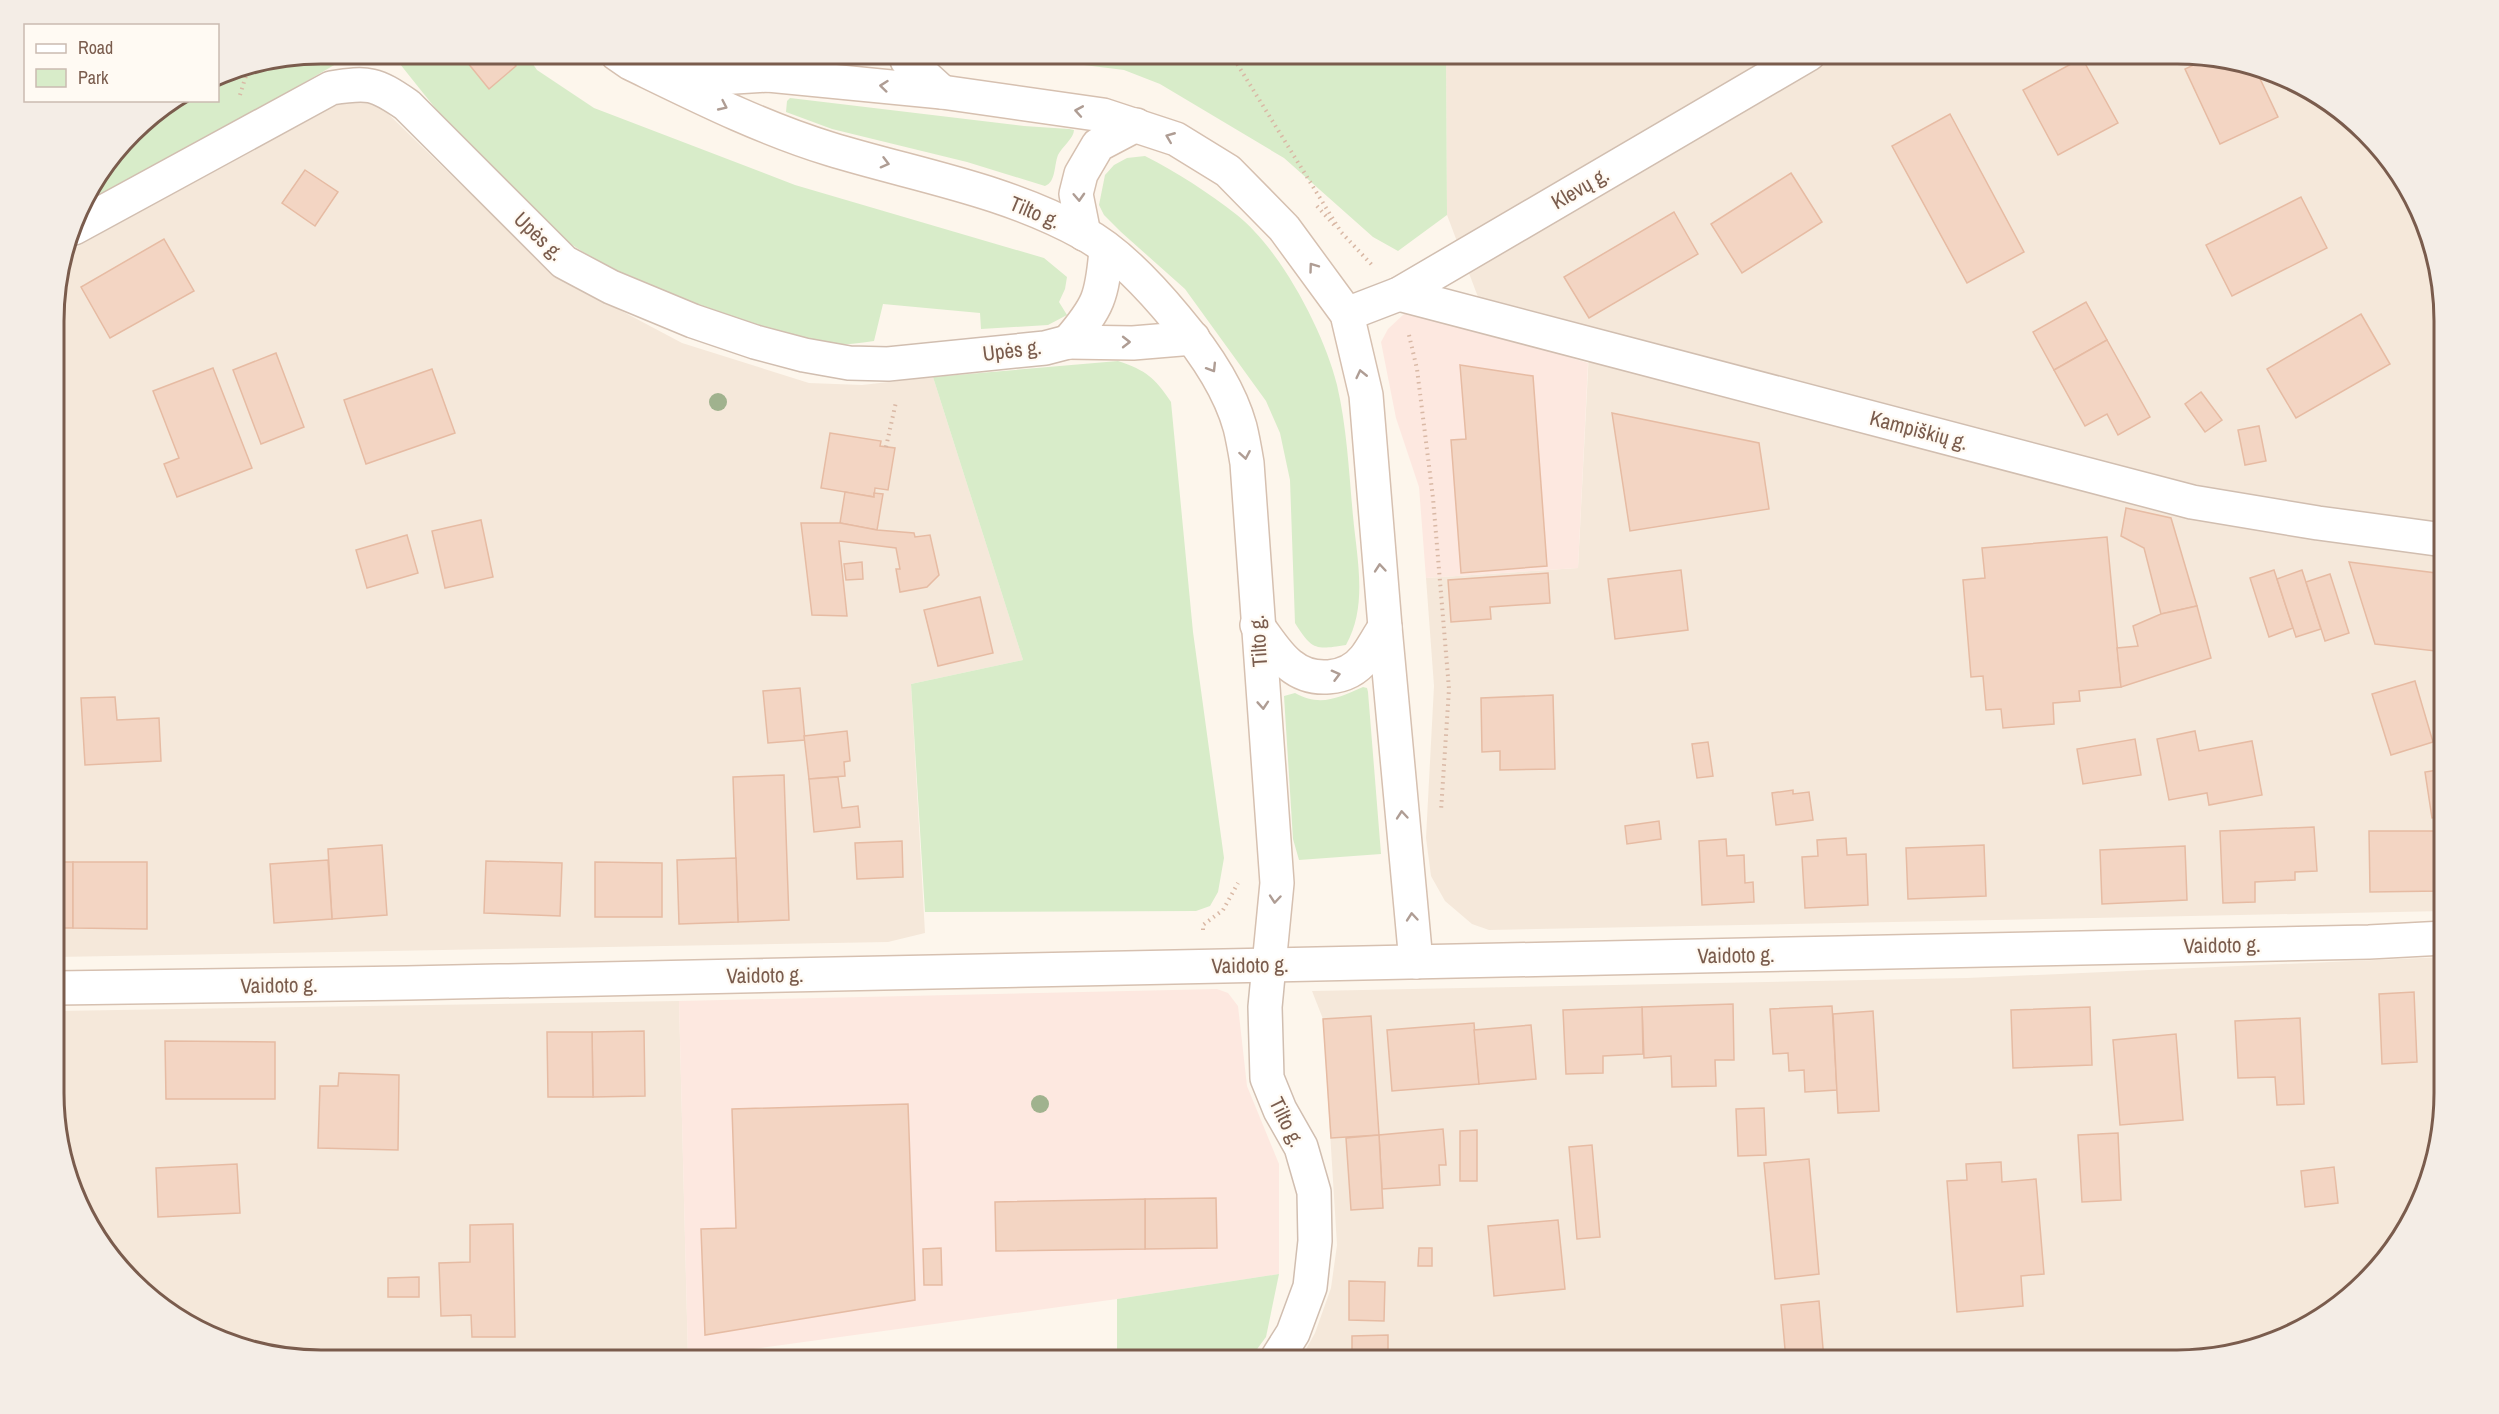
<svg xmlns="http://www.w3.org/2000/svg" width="2499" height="1414" font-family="'Archivo Narrow',sans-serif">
<rect width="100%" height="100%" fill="#fdf6ec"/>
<g fill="#f5e8da">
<polygon points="1446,54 2178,54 2247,63 2311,90 2400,173 2431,236 2444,304 2444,911 1489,930 1472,924 1445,901 1431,876 1426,838 1434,686 1426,578 1578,568 1590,331 1486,303 1478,297 1447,215"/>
<polygon points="354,101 377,103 554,275 682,343 809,383 862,385 933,377 1023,660 911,684 925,933 888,942 56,957 56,287 66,255 77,247 330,105"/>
<polygon points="2444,957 2444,1110 2409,1226 2367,1281 2312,1324 2195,1359 1300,1360 1315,1333 1331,1288 1337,1245 1323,1019 1312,991 1967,978"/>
<polygon points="679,1001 688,1358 321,1360 253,1351 188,1324 99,1241 56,1127 56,1011"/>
</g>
<g fill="#fde8e0">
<polygon points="1404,314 1430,314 1588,363 1578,568 1426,578 1419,487 1396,418 1381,342 1388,329"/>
<polygon points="1217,989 1228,993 1238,1006 1247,1086 1279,1164 1279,1274 1117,1299 688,1358 679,1001"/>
</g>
<g fill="#d8ecc9">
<polygon points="321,54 353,54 78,215 82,203 145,121 177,101 218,100 218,75 219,74"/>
<path d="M392,54H526L537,70L594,108L795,185L1044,258L1067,277L1065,289L1059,302L1067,315L1048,325L981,329L980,313L883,304L874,341C858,343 840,346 824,345C794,342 765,331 736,321C668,297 596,268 539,220C483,172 438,111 392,54Z"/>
<polygon points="995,54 1446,54 1447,215 1398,251 1373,237 1284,158 1160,84 1124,70"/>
<path d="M790,98L1024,126L1069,129L1074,130C1074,138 1062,147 1058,155C1054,165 1056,182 1045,186L967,162L832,129L786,112L787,101Z"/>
<path d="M1145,156C1177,172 1209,193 1237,215C1281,250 1324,332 1337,385C1347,428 1349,473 1353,516C1357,559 1368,606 1346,645C1315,650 1312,650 1295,623L1290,480L1280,433L1266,401L1185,289L1121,232L1104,215L1099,205L1105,175L1114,165L1127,158Z"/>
<path d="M1118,361C1147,371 1154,377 1171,402L1193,632L1224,858L1218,892L1210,906L1196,911L925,912L911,684L1023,660L933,377Z"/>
<path d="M1363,687L1367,688L1368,692L1381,854L1299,860L1293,839L1284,696L1295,693C1320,707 1338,698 1363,687Z"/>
<polygon points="1279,1274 1266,1337 1249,1360 1117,1360 1117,1299"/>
</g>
<g fill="#f3d5c3" stroke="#e6bba3" stroke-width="1.5">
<polygon points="466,54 507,54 516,66 489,89 463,57"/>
<polygon points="2082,58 2118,123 2058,155 2023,90"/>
<polygon points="2208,58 2254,66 2278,117 2220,144 2185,69"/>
<polygon points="1950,114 2024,252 1967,283 1892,146"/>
<polygon points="305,170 338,192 315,226 282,203"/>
<polygon points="1791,173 1822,222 1742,273 1711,224"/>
<polygon points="2301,197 2327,248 2232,296 2206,245"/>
<polygon points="1674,212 1698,254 1589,318 1564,277"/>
<polygon points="164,239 194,291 110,338 81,287"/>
<polygon points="2086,302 2107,340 2054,370 2033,332"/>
<polygon points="2361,314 2390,364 2296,418 2267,369"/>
<polygon points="2107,340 2150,417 2118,435 2107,414 2085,426 2054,370"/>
<polygon points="276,353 304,427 261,444 233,370"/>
<polygon points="1460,365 1533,376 1547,566 1461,573 1451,440 1466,439"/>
<polygon points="213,368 252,468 177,497 164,464 179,458 153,391"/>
<polygon points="432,369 455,433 366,464 344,400"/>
<polygon points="2201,392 2222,420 2205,432 2185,404"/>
<polygon points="1612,413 1759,443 1769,509 1630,531"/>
<polygon points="2259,426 2266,461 2245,465 2238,430"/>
<polygon points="830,433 881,441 880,446 895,448 888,490 875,488 874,497 821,488"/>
<polygon points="845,492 874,497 874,493 883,494 877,530 840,523"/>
<polygon points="2126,508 2171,518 2197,606 2161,614 2144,548 2121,536"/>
<polygon points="481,520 493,577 445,588 432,531"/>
<polygon points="801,523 840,523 877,530 914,533 915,537 930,535 939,575 927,587 900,592 896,569 900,569 896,548 839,541 847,616 812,615"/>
<polygon points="407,535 418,573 367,588 356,550"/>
<polygon points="2107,537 2121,687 2079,691 2080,701 2053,703 2054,724 2003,728 2001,709 1986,710 1983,676 1971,677 1963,580 1985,578 1982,548"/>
<polygon points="862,562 863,579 846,580 844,564"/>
<polygon points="2349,562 2444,574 2444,652 2375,644"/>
<polygon points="1681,570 1688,630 1615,639 1608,579"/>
<polygon points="2274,570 2293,628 2269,637 2250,578"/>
<polygon points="2302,570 2321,629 2296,637 2277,579"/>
<polygon points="1548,573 1550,603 1490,607 1491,619 1451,622 1448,580"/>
<polygon points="2330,574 2349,633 2325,641 2306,582"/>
<polygon points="980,597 993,653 938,666 924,610"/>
<polygon points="2197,606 2211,658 2121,687 2117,648 2138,646 2133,626 2161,614"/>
<polygon points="2415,681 2433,742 2391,755 2372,694"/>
<polygon points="800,688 805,740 768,743 763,691"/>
<polygon points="1553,695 1555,769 1500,770 1500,751 1482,752 1481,698"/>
<polygon points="115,697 117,720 159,718 161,761 85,765 81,698"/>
<polygon points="847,731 850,761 844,762 845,776 809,779 804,736"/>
<polygon points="2195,731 2199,751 2252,741 2262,795 2209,805 2207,793 2169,800 2157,739"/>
<polygon points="2135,739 2141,775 2083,784 2077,749"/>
<polygon points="1708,742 1713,776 1697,778 1692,744"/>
<polygon points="2444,769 2444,816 2432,818 2425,772"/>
<polygon points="784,775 789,920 738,922 733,777"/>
<polygon points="838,777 842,808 858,806 860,827 814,832 809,779"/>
<polygon points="1793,790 1793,794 1809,792 1813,820 1776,825 1772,793"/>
<polygon points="1659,821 1661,839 1627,844 1625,826"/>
<polygon points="2314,827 2317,871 2295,872 2295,880 2255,882 2255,902 2223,903 2220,831"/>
<polygon points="2369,831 2440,831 2440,891 2370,892"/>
<polygon points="1846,838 1847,855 1866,854 1868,905 1805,908 1802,857 1818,856 1817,840"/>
<polygon points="1726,839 1727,856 1744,855 1745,883 1753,882 1754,902 1702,905 1699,841"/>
<rect x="2440" y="840" width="4" height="51"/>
<polygon points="902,841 903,877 857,879 855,843"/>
<polygon points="382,845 387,915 332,919 328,849"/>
<polygon points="1984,845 1986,896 1908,899 1906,848"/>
<polygon points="2185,846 2187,900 2102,904 2100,850"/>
<polygon points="736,858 738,922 679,924 677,860"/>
<polygon points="328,860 332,919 274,923 270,864"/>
<polygon points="486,861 562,863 560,916 484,913"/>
<rect x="56" y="862" width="17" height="66"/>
<polygon points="73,862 147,862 147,929 73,928"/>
<polygon points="595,862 662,863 662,917 595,917"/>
<polygon points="2414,992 2417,1062 2382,1064 2379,994"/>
<polygon points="1733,1004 1734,1060 1715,1060 1716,1086 1672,1087 1671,1056 1644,1058 1642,1007"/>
<polygon points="1832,1006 1837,1090 1805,1092 1804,1070 1789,1071 1788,1053 1773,1054 1770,1009"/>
<polygon points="1642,1007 1643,1054 1603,1056 1603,1073 1566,1074 1563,1010"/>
<polygon points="2090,1007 2092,1065 2013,1068 2011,1010"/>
<polygon points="1873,1011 1879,1111 1838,1113 1833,1014"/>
<polygon points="1371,1016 1379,1135 1331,1138 1323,1019"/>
<polygon points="2300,1018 2304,1104 2277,1105 2275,1077 2238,1078 2235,1021"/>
<polygon points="1474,1023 1479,1084 1392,1091 1387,1030"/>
<polygon points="1531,1025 1536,1079 1479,1084 1474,1030"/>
<polygon points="644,1031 645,1096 593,1097 592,1032"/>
<polygon points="547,1032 592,1032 593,1097 548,1097"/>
<polygon points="2176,1034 2183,1120 2120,1125 2113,1040"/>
<polygon points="165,1041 275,1042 275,1099 166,1099"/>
<polygon points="339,1073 399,1075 398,1150 318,1148 320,1086 338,1086"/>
<polygon points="908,1104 915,1300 705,1335 701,1229 736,1228 732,1109"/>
<polygon points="1764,1108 1766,1155 1738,1156 1736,1109"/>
<polygon points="1443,1129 1446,1165 1439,1165 1440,1185 1382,1189 1379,1135"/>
<polygon points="1477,1130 1477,1181 1460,1181 1460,1131"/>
<polygon points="2118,1133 2121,1200 2082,1202 2078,1135"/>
<polygon points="1379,1135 1383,1208 1351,1210 1346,1138"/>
<polygon points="1592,1145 1600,1237 1577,1239 1569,1147"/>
<polygon points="1809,1159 1819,1274 1775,1279 1764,1163"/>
<polygon points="2001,1162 2002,1182 2036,1179 2044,1274 2021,1276 2023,1306 1957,1312 1947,1181 1967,1180 1966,1164"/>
<polygon points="237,1164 240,1213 158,1217 156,1168"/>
<polygon points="2334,1167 2338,1203 2305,1207 2301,1171"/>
<polygon points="1216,1198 1217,1248 1145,1249 1145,1199"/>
<polygon points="1145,1199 1145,1249 996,1251 995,1202"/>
<polygon points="1558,1220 1565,1289 1494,1296 1488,1226"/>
<polygon points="513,1224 515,1337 472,1337 471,1315 441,1316 439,1263 470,1262 470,1225"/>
<polygon points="941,1248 942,1285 924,1285 923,1249"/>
<polygon points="1419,1248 1432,1248 1432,1266 1418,1266"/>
<polygon points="419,1277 419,1297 388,1297 388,1278"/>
<polygon points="1349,1281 1385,1282 1384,1321 1349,1320"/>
<polygon points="1819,1301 1824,1360 1786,1360 1781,1305"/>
<polygon points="1388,1335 1388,1355 1352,1355 1352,1336"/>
</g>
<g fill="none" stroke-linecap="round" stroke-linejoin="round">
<g stroke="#d1beb0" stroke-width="36">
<g id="minor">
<path d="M74,228L331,88C369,82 375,83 407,105L564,262L611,287L693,321L755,342L804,355L849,363L888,364L1045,348L1068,342"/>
<polyline points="1399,294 2192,502 2318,523 2444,540"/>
<polyline points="1347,314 1399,294 1809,54"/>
<polyline points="1269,965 1265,1007 1267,1078 1280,1110 1301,1147 1314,1192 1315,1241 1310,1287 1293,1333 1276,1360"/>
</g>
</g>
<g stroke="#d1beb0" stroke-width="36">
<g id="tertiary">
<polyline points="906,54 907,60 942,92"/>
<polyline points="768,75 803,54"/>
</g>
</g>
<g stroke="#d6c0b0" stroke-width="36">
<g id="secondary">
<path d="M617,54L630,63C694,94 761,128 830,149C915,175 1003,189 1083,233C1117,251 1152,289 1176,318C1203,350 1229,387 1240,427C1243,439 1245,451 1247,463L1277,883L1269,965"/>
<polyline points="670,81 768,75 942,92 1103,115 1176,139 1228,171 1284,228 1347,314 1366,395 1385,627 1416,962"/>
<polyline points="1084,234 1076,194 1081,174 1098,145 1136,125"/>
<polyline points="1068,342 1133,343 1193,338"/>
<path d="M1068,342C1099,306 1102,297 1106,250"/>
<path d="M1257,625C1267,638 1277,655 1290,665C1312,683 1347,681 1365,658C1372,649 1378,637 1385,627"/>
<polyline points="56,988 407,983 2369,942 2444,938"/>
</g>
</g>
<g stroke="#d9b8a5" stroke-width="4" stroke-dasharray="1.5 4.5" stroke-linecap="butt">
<polyline points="1231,54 1341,232 1372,265"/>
<polyline points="240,95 248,69"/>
<polyline points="1317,206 1334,225"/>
<polyline points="1409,335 1417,369 1433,498 1449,689 1441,811"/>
<polyline points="886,447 896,402"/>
<polyline points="1203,930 1203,925 1223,910 1238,883"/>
</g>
<use href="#minor" stroke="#fff" stroke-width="33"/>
<use href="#tertiary" stroke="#fff" stroke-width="33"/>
<use href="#secondary" stroke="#fff" stroke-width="33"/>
</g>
<g fill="#a0b28e">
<circle cx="718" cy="402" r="9"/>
<circle cx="1040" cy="1104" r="9"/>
</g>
<defs><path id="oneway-chevron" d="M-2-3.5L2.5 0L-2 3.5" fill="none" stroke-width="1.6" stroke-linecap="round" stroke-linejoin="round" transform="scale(1.5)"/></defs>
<g stroke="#af9d94">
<use href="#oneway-chevron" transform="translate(884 86) rotate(-174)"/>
<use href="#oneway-chevron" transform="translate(723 106) rotate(25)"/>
<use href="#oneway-chevron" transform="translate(1079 111) rotate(-170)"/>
<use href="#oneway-chevron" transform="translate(1170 137) rotate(-158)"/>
<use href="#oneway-chevron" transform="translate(885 163) rotate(15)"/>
<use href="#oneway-chevron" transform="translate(1079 197) rotate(87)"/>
<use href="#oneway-chevron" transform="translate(1313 267) rotate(-126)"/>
<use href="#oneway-chevron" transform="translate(1126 342)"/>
<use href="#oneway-chevron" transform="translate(1212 368) rotate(58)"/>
<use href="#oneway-chevron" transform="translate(1361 374) rotate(-103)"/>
<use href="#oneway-chevron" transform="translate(1245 455) rotate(80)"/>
<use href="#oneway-chevron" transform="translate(1380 568) rotate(-95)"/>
<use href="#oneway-chevron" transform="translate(1336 675) rotate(-15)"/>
<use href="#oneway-chevron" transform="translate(1263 705) rotate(86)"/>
<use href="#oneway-chevron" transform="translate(1402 815) rotate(-95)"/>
<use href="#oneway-chevron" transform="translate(1275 899) rotate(95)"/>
<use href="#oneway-chevron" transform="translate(1412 917) rotate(-95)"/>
</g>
<g text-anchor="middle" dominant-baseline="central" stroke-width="4.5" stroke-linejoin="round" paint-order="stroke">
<g font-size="21" fill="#7a5c4d" stroke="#fffaf3">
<text transform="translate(1580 188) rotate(-30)">Klevų g.</text>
<text transform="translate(1035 212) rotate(23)">Tilto g.</text>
<text transform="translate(539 236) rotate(44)">Upės g.</text>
<text transform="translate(1012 350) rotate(-7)">Upės g.</text>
<text transform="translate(1919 430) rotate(15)">Kampiškių g.</text>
<text transform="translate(1258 641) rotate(-94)">Tilto g.</text>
<text transform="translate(2222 945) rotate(-1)">Vaidoto g.</text>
<text transform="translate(1736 955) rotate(-1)">Vaidoto g.</text>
<text transform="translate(1250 965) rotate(-1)">Vaidoto g.</text>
<text transform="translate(765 975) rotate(-1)">Vaidoto g.</text>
<text transform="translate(279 985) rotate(-1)">Vaidoto g.</text>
<text transform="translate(1287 1122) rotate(64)">Tilto g.</text>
</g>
</g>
<path d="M0 0H2499V1414H0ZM321 64H2177A257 257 0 0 1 2434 321V1093A257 257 0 0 1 2177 1350H321A257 257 0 0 1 64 1093V321A257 257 0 0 1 321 64Z" fill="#f4ede6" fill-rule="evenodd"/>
<path fill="none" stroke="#7a5c4d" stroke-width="3" d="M321 64H2177A257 257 0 0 1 2434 321V1093A257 257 0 0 1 2177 1350H321A257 257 0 0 1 64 1093V321A257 257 0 0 1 321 64Z"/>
<rect x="24" y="24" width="195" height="78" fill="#fffaf3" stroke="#cabbb1" stroke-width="1.5"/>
<rect x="36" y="44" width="30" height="9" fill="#ffffff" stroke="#cabbb1" stroke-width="1.5"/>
<text x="78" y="54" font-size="18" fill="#7a5c4d">Road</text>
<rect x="36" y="69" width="30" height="18" fill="#d8ecc9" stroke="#cabbb1" stroke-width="1.5"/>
<text x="78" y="84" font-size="18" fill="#7a5c4d">Park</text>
</svg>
